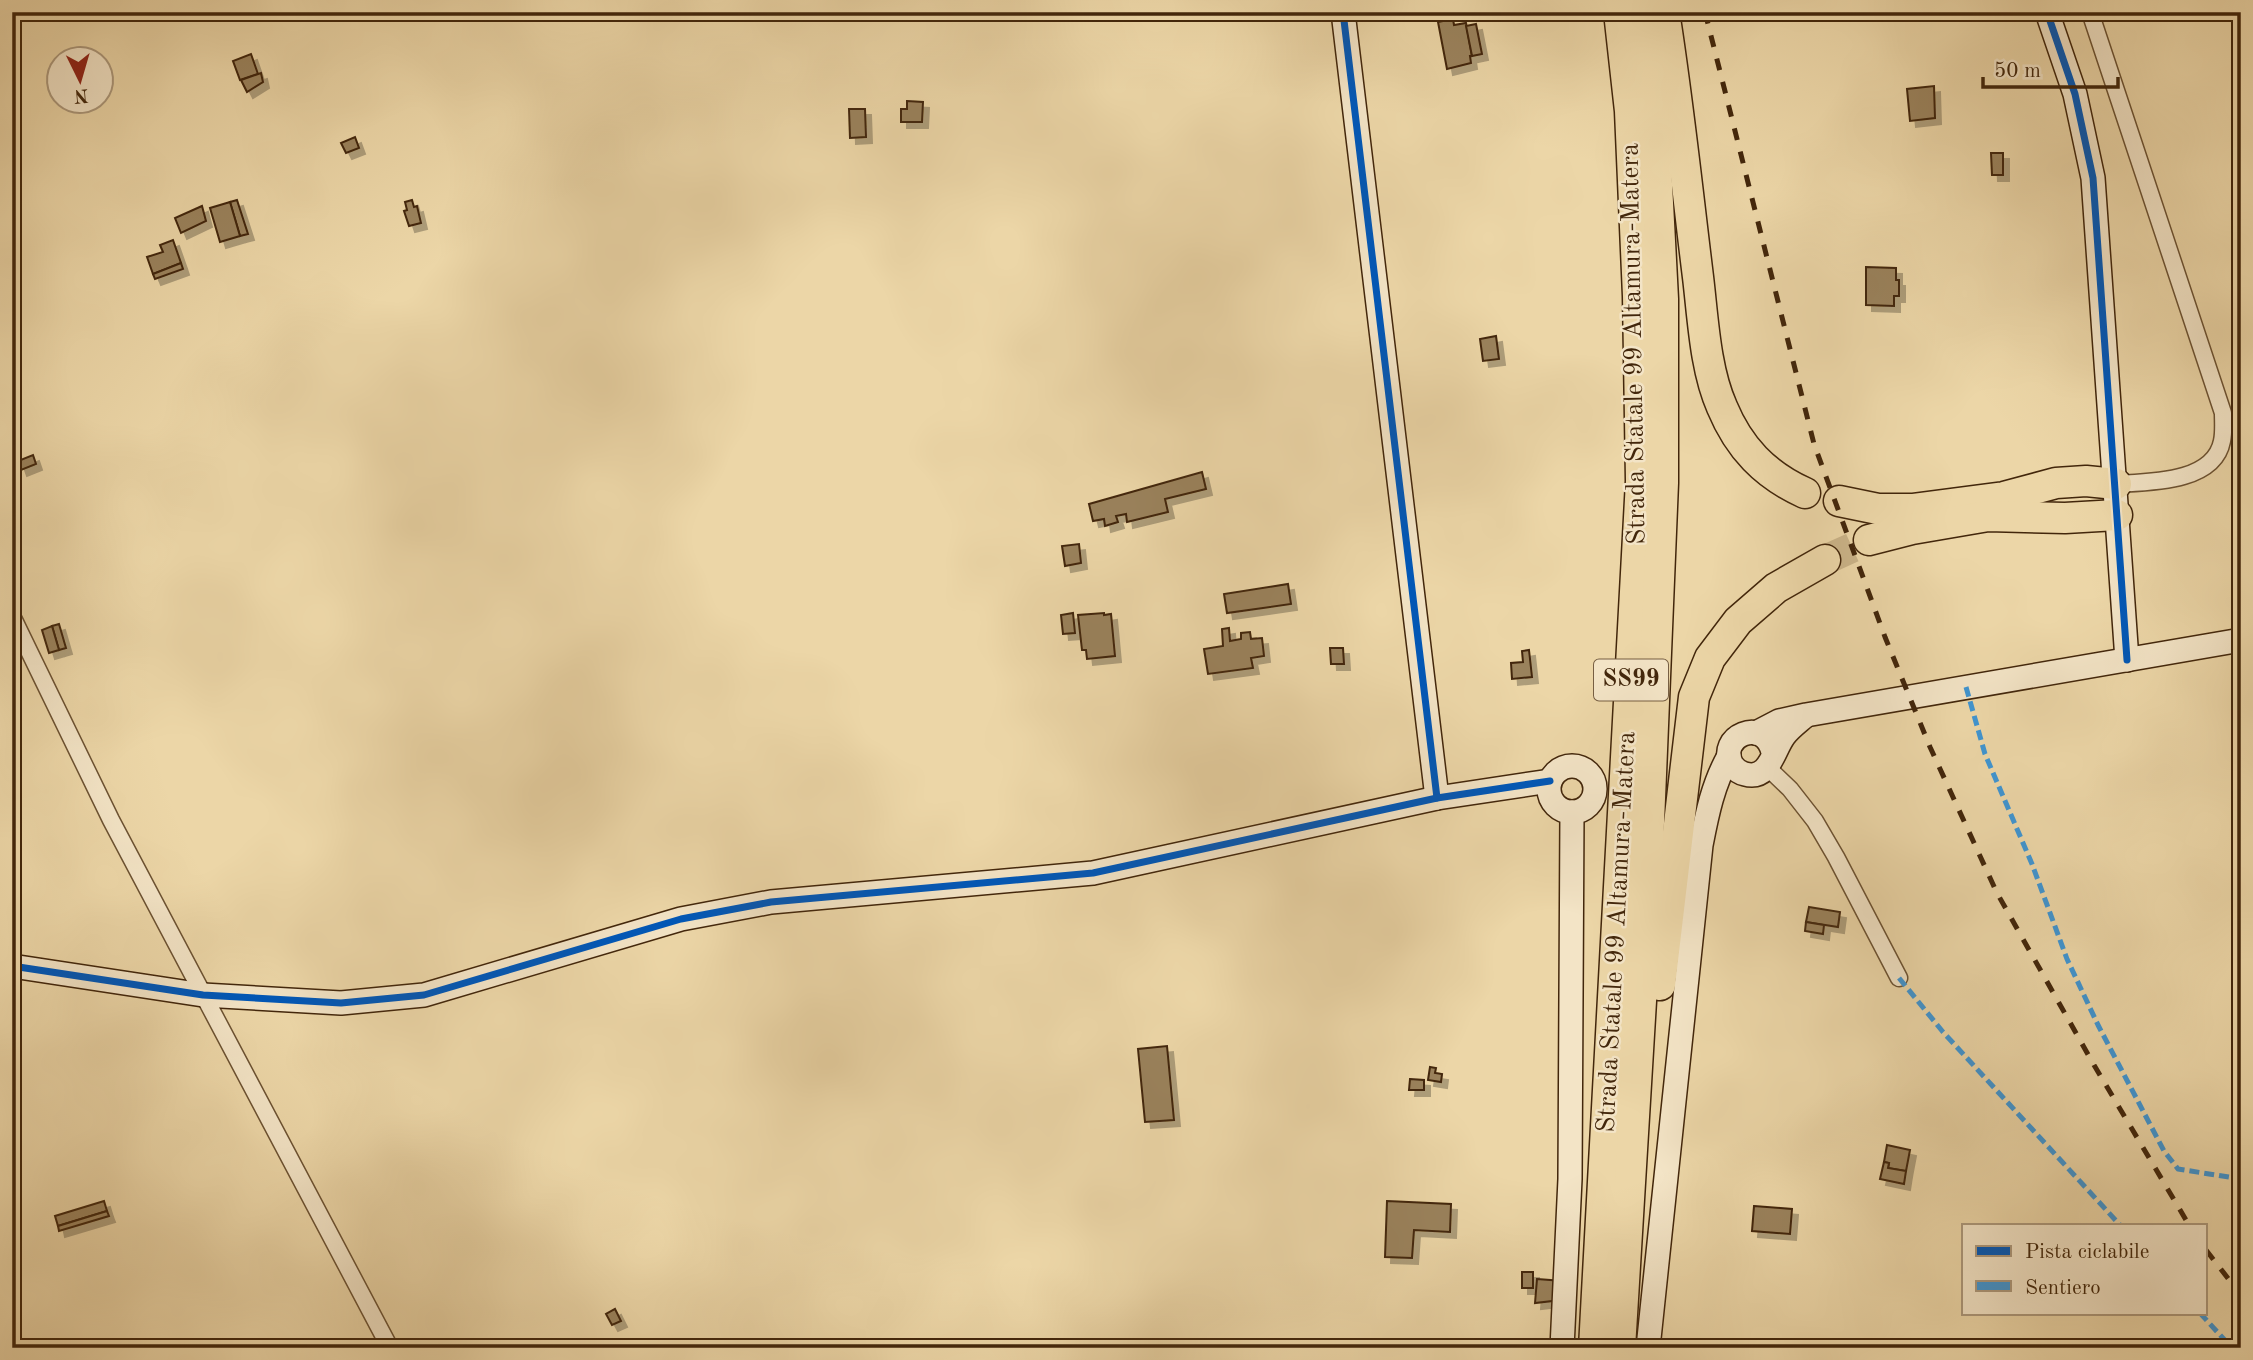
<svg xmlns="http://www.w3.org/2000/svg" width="2253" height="1360" font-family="'Old Standard TT',serif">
<defs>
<filter id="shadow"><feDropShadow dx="6" dy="6" stdDeviation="0" flood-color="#0004"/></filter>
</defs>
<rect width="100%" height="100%" fill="#ecd6a7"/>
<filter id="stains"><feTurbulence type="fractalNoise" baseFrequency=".00286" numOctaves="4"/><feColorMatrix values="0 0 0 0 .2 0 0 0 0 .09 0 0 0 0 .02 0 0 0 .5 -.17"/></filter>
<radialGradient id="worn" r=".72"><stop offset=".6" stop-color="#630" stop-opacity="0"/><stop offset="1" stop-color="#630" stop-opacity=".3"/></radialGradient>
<g fill="#9a825c" stroke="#42260b" stroke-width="2" filter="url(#shadow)">
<polygon points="1453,19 1454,25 1466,23 1472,56 1470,56 1471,63 1447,69 1438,22"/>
<polygon points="1476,24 1482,54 1472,56 1466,26"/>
<polygon points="251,54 258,74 240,80 233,61"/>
<polygon points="261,73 263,82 247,92 241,80"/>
<polygon points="1934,86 1935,118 1910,121 1907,89"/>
<polygon points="907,101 923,102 922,122 901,122 901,109 907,109"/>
<polygon points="849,109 865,109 866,137 850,138"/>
<polygon points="355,137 359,148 346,153 341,143"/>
<polygon points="1991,153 2003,153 2003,175 1992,175"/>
<polygon points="237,200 248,234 240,236 230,202"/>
<polygon points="412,200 414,207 417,206 421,223 409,226 404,211 407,210 405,202"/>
<polygon points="230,202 240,236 220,242 210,208"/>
<polygon points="202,206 206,221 181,233 175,218"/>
<polygon points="173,240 181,263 153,274 147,257 163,252 160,245"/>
<polygon points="181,263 183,269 155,279 153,274"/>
<polygon points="1866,267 1896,268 1896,280 1899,280 1899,296 1894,296 1894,306 1866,305"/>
<polygon points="1496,336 1499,359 1483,361 1480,339"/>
<polygon points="33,455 36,464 21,470 18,461"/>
<polygon points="1202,472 1206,489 1165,499 1168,512 1127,522 1126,514 1116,516 1118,522 1105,526 1104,519 1093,521 1089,504"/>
<polygon points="1079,544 1081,563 1065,566 1062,546"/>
<polygon points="1288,584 1291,604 1227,613 1224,594"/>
<polygon points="1073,613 1075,633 1063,634 1061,615"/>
<polygon points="1104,613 1104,615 1111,614 1115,656 1087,659 1086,650 1082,650 1078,615"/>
<polygon points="59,624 66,648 59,650 52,626"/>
<polygon points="52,626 59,650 49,653 42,630"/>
<polygon points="1229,628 1230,641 1241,639 1241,633 1250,632 1251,639 1262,638 1264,656 1251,658 1253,668 1208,674 1204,649 1223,646 1222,629"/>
<polygon points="1330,648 1343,648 1344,664 1331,664"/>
<polygon points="1529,650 1532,677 1512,679 1511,663 1523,662 1522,651"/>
<polygon points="1809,907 1840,912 1838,927 1806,922"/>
<polygon points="1806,922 1824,925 1823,934 1805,931"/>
<polygon points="1167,1046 1174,1120 1145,1122 1138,1049"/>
<polygon points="1430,1067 1436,1068 1435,1073 1442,1074 1441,1082 1428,1080"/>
<polygon points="1410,1079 1424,1080 1424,1090 1409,1090"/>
<polygon points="1887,1145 1910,1150 1906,1171 1888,1168 1889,1163 1884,1162"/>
<polygon points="1884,1162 1889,1163 1888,1168 1906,1171 1904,1184 1880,1179"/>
<polygon points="104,1201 107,1211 58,1226 55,1216"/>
<polygon points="1387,1201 1451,1204 1450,1232 1414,1230 1412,1258 1385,1257"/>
<polygon points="1754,1206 1792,1209 1790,1234 1752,1231"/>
<polygon points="107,1211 109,1216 59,1231 58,1226"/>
<rect x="1522" y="1272" width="11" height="16"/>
<polygon points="1537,1279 1563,1281 1561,1300 1535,1303"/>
<polygon points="615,1309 621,1321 612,1325 606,1314"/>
</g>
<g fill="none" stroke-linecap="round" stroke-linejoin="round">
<polyline stroke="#cab388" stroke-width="30" stroke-dasharray="30 15" stroke-linecap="butt" points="1825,560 1869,540"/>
<g stroke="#6c5232" stroke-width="19">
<g id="street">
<path d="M2090,12L2223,413C2223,422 2224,432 2222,441C2214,483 2149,482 2116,484"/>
<polyline points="12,616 111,820 390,1348"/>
<polyline points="1768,768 1790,789 1815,821 1836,857 1899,978"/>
</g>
</g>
<g stroke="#42260b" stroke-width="26">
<g id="secondary">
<polyline points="1343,12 1437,798"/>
<polyline points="2047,12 2075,94 2093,178 2127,660"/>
<polyline points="1756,733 1779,721 1806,715 2241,640"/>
<path d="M1773,752C1764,715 1716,737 1732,765C1735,769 1740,773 1745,774C1769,781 1773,751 1784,736C1789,729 1797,723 1804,717"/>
<circle cx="1572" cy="789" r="23"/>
<polyline points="12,966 203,995 341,1003 424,995 681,919 771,902 1093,873 1437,798 1550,781"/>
<polyline points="1562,1348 1570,1179 1572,812"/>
<path d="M1648,1348L1701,845C1707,814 1713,784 1729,756"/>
</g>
</g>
<g stroke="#42260b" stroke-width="33">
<g id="highway">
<path d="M1664,12C1678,100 1687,188 1698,277C1703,318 1705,369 1722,407C1739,448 1765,475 1805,493"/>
<polyline points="1839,501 1878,509 1912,509 2004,497 2056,483 2086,481 2116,484"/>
<polyline points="1869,540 1912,529 1988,516 2065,518 2117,515"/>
<polyline points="1660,985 1694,697 1710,658 1738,621 1776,588 1825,560"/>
<polyline points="1594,1348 1641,481 1638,296 1630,111 1619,12"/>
<polyline points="1620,1348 1643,968 1663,483 1663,299 1653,107 1641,12"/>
</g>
</g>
<use href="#street" stroke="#f3e4c6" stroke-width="16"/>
<use href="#secondary" stroke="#f3e4c6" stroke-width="23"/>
<use href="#highway" stroke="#ecd6a7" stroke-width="30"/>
<g stroke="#42260b" stroke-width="5" stroke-dasharray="12 12" stroke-linecap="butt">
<polyline points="1705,12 1814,444 1885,637 1930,747 1997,893 2094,1065 2189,1225"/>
<polyline points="2206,1250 2241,1295"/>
</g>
<g stroke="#3f95d2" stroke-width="5" stroke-dasharray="10 5" stroke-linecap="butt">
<polyline points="1966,687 1985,754 2032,864 2067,959 2098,1025 2164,1151 2178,1169 2241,1179"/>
<polyline points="1899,978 1943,1032 2120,1225"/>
<polyline points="2200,1313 2232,1348"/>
</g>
<g stroke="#f3e4c6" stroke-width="11">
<g id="cycleway">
<polyline points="1343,12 1437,798"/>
<polyline points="2047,12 2075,94 2093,178 2127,660"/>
<polyline points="12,966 203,995 341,1003 424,995 681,919 771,902 1093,873 1437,798 1550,781"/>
</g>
</g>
<use href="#cycleway" stroke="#0057b8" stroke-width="7"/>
</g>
<g text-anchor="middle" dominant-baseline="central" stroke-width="5" stroke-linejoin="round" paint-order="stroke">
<rect fill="#f3e4c6" stroke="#775f43" stroke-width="2" x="1594" y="659.5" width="74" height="41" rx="5"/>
<g font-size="24" font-weight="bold" fill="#42260b">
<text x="1631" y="680">SS99</text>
</g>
<g font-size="26" fill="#42260b" stroke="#f3e4c6">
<text transform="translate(1634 344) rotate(-91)">Strada Statale 99 Altamura-Matera</text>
<text transform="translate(1617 932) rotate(-87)">Strada Statale 99 Altamura-Matera</text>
</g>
</g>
<rect width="2253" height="1360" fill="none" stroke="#ecd6a7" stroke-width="42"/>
<rect x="14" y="14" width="2225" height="1332" fill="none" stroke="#42260b" stroke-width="3.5"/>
<rect x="21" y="21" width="2211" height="1318" fill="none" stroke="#42260b" stroke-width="2"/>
<rect x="1962" y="1224" width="245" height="91" fill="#f3e4c6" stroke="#ac987b" stroke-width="2"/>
<rect x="1976" y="1246" width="35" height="10" fill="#0057b8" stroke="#ac987b" stroke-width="2"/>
<text x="2025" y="1258" font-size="21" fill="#42260b">Pista ciclabile</text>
<rect x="1976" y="1281" width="35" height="10" fill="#3f95d2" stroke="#ac987b" stroke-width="2"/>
<text x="2025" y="1294" font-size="21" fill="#42260b">Sentiero</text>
<g transform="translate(80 80) rotate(175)"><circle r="33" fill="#f3e4c6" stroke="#ac987b" stroke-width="2"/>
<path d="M0-5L12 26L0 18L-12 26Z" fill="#8f2418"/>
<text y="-10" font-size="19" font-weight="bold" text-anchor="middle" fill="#42260b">N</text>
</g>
<path d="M1983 77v10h135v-10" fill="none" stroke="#42260b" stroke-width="3.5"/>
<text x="1994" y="77" font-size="21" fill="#42260b" stroke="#f3e4c6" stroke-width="5" paint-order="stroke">50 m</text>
<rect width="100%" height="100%" filter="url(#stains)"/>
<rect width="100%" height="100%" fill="url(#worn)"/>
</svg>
